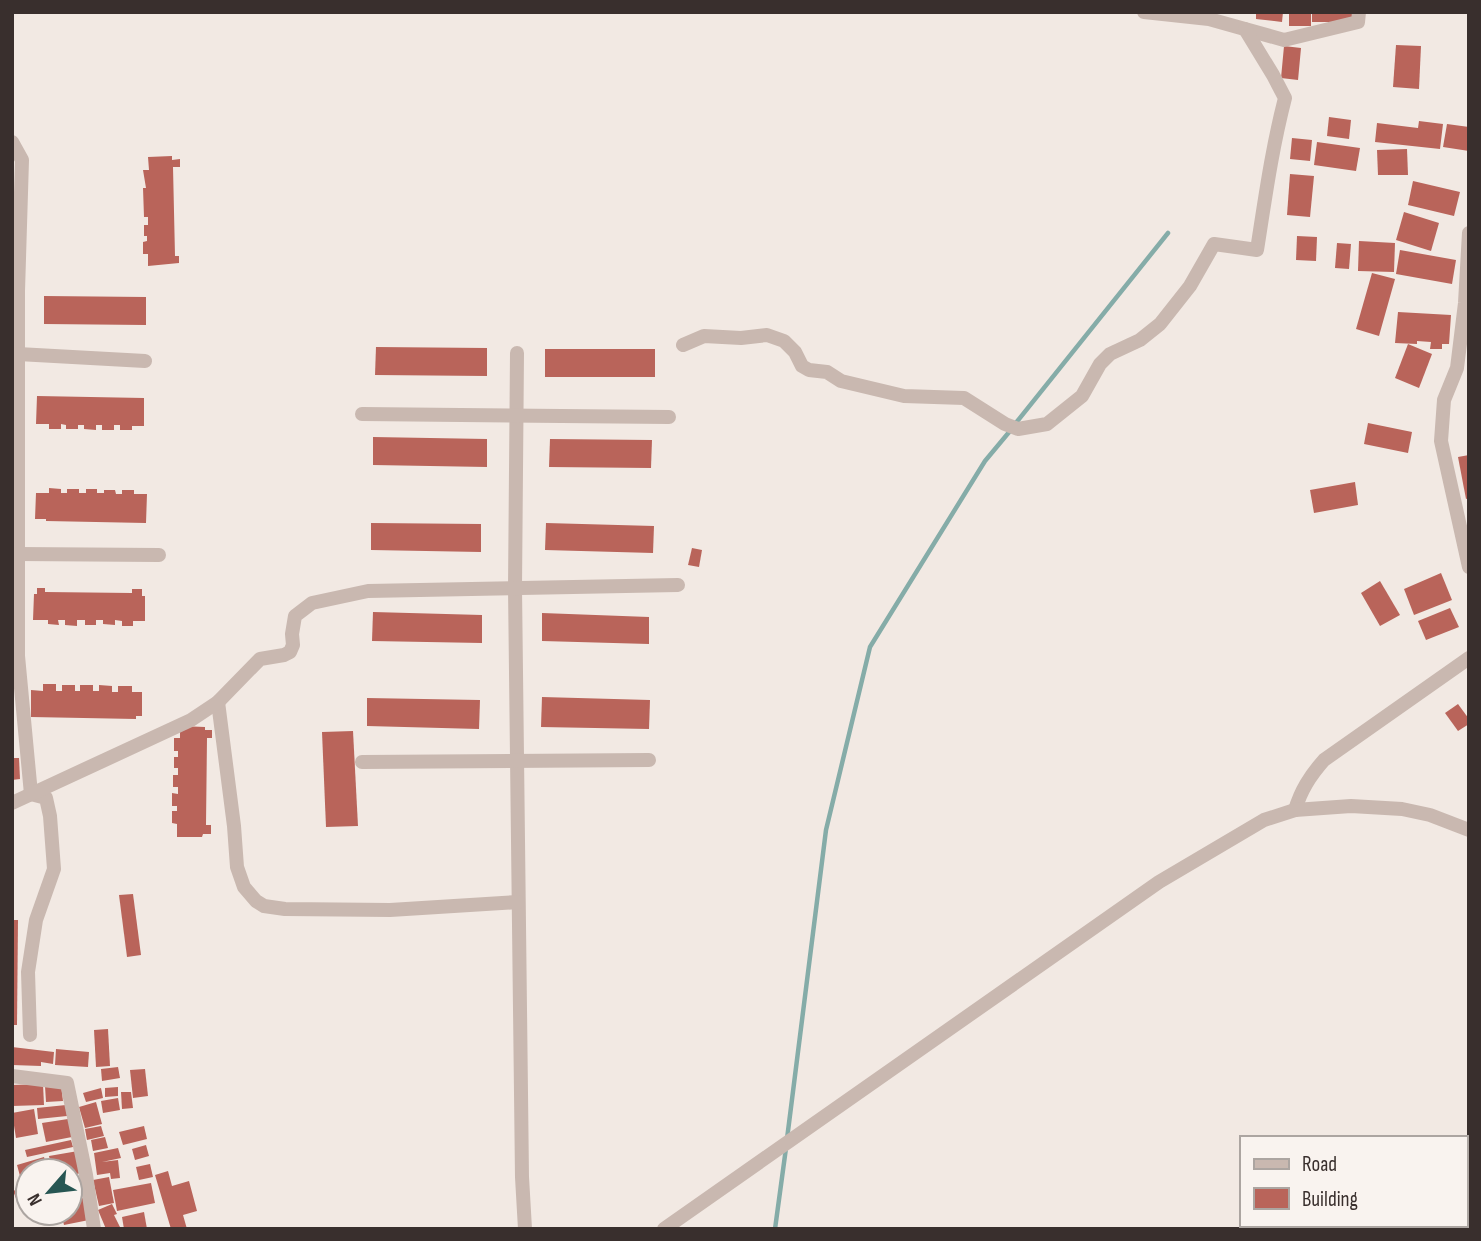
<svg xmlns="http://www.w3.org/2000/svg" width="1481" height="1241" font-family="'Sofia Sans Condensed',sans-serif">
<rect width="100%" height="100%" fill="#f2e9e3"/>
<g fill="none" stroke-linecap="round" stroke-linejoin="round">
<g stroke="#85aca8" stroke-width="4.5">
<polyline points="1015,424 1168,233"/>
<polyline points="787,1139 826,830 870,647 985,461 1010,431"/>
<polyline points="775,1229 786,1148"/>
</g>
</g>
<g fill="#b9645a">
<polygon points="1256,12 1283,12 1282,22 1256,19"/>
<rect x="1289" y="12" width="22" height="14"/>
<polygon points="1312,12 1353,12 1352,22 1312,22"/>
<polygon points="1396,45 1421,46 1419,89 1393,87"/>
<polygon points="1284,46 1301,48 1298,80 1281,78"/>
<polygon points="1329,117 1351,120 1349,139 1327,136"/>
<polygon points="1419,121 1443,124 1440,149 1375,142 1377,123 1418,128"/>
<polygon points="1447,124 1469,127 1469,151 1443,147"/>
<polygon points="1292,138 1312,140 1310,161 1290,159"/>
<polygon points="1317,142 1360,148 1356,171 1314,165"/>
<polygon points="1407,149 1408,175 1378,175 1377,150"/>
<polygon points="172,156 172,160 180,159 180,167 173,167 175,256 179,256 179,263 148,266 148,254 143,254 143,242 147,241 147,236 144,236 144,225 148,225 148,217 144,217 143,188 146,188 143,170 149,170 148,157"/>
<polygon points="1290,174 1314,176 1310,217 1287,215"/>
<polygon points="1413,181 1460,192 1454,216 1408,205"/>
<polygon points="1404,212 1439,223 1431,251 1396,240"/>
<polygon points="1297,236 1317,237 1316,261 1296,260"/>
<polygon points="1359,241 1395,243 1394,272 1358,271"/>
<polygon points="1337,243 1351,244 1349,269 1335,268"/>
<polygon points="1400,250 1456,260 1452,284 1396,274"/>
<polygon points="1372,273 1395,279 1379,336 1356,329"/>
<polygon points="44,296 146,297 146,325 44,324"/>
<polygon points="1398,312 1451,315 1449,344 1442,344 1442,349 1430,349 1431,342 1417,341 1417,344 1395,343"/>
<polygon points="1408,344 1432,354 1419,388 1395,378"/>
<polygon points="376,347 487,348 487,376 375,375"/>
<rect x="545" y="349" width="110" height="28"/>
<polygon points="37,396 144,398 144,426 132,426 132,430 120,430 120,425 114,425 114,430 102,430 102,425 96,425 96,430 84,429 84,425 78,425 78,429 66,429 66,425 61,424 61,429 49,429 49,424 36,424"/>
<polygon points="1368,423 1412,432 1408,453 1364,444"/>
<polygon points="373,437 487,439 487,467 373,465"/>
<polygon points="550,439 652,440 651,468 549,467"/>
<polygon points="1469,455 1469,498 1466,499 1458,457"/>
<polygon points="1355,482 1358,505 1314,513 1310,490"/>
<polygon points="49,488 61,489 61,493 67,493 67,489 79,489 79,493 86,493 86,489 97,489 97,493 104,493 104,490 115,490 116,494 122,494 122,490 134,490 134,494 147,494 146,523 46,521 46,519 35,519 36,493 49,493"/>
<polygon points="371,523 481,524 481,552 371,550"/>
<polygon points="546,523 654,526 653,553 545,550"/>
<polygon points="692,548 702,550 699,567 688,565"/>
<polygon points="1441,573 1452,600 1414,615 1404,589"/>
<polygon points="1380,581 1400,615 1380,626 1361,593"/>
<polygon points="37,588 45,588 45,592 132,593 132,589 142,589 142,596 145,596 145,621 133,621 133,626 122,626 122,621 115,620 115,625 103,624 103,620 96,620 96,625 85,625 85,620 77,620 77,626 65,625 65,620 58,620 59,625 48,624 48,620 33,620 34,594 37,594"/>
<polygon points="1450,608 1459,627 1426,640 1418,621"/>
<polygon points="373,612 482,615 482,643 372,641"/>
<polygon points="542,613 649,617 649,644 542,641"/>
<polygon points="43,684 56,684 56,691 62,691 62,685 75,685 75,691 80,691 80,685 93,685 93,691 99,691 99,685 112,686 112,692 118,692 118,686 132,686 132,692 142,692 142,716 136,716 136,719 31,717 31,690 43,691"/>
<polygon points="542,697 650,700 649,729 541,727"/>
<polygon points="367,698 480,700 479,729 367,726"/>
<polygon points="1458,704 1469,719 1469,724 1458,731 1445,713"/>
<polygon points="180,726 205,727 205,730 212,730 212,738 207,738 206,825 211,825 211,834 203,834 202,837 177,837 177,824 172,823 172,811 177,811 177,806 172,806 172,793 178,794 178,787 173,787 173,775 178,775 178,768 174,768 174,757 178,757 178,751 174,751 174,738 180,738"/>
<polygon points="353,731 358,826 326,827 322,732"/>
<polygon points="12,758 19,758 20,779 12,780"/>
<polygon points="133,894 141,955 127,957 119,895"/>
<polygon points="12,920 18,920 17,1025 12,1025"/>
<polygon points="108,1029 110,1066 96,1067 94,1030"/>
<polygon points="12,1047 54,1052 53,1064 41,1062 41,1066 12,1065"/>
<polygon points="56,1049 89,1052 88,1067 55,1065"/>
<polygon points="118,1067 120,1078 102,1081 101,1069"/>
<polygon points="145,1069 148,1096 133,1098 130,1070"/>
<polygon points="43,1084 44,1105 12,1106 12,1085"/>
<polygon points="61,1084 63,1101 46,1102 45,1086"/>
<polygon points="118,1087 118,1096 105,1097 105,1088"/>
<polygon points="101,1088 103,1098 86,1102 83,1093"/>
<polygon points="121,1092 131,1092 133,1108 122,1109"/>
<polygon points="118,1098 120,1110 103,1113 101,1101"/>
<polygon points="96,1102 102,1124 85,1128 79,1107"/>
<polygon points="66,1105 67,1116 38,1119 37,1108"/>
<polygon points="34,1109 38,1134 16,1138 12,1113"/>
<polygon points="68,1119 72,1137 46,1142 42,1123"/>
<polygon points="101,1126 104,1136 87,1140 85,1129"/>
<polygon points="144,1126 147,1139 123,1145 119,1132"/>
<polygon points="105,1137 108,1148 93,1151 91,1140"/>
<polygon points="71,1140 73,1147 27,1157 25,1150"/>
<polygon points="146,1145 149,1156 135,1160 132,1149"/>
<polygon points="118,1148 121,1158 102,1162 118,1160 120,1178 111,1179 110,1173 97,1175 94,1153"/>
<polygon points="78,1151 82,1173 70,1175 70,1171 52,1171 49,1156"/>
<polygon points="44,1157 47,1168 28,1171 28,1174 20,1176 17,1165"/>
<polygon points="150,1164 153,1177 139,1180 136,1167"/>
<polygon points="168,1171 172,1186 189,1181 197,1211 183,1215 187,1229 171,1229 155,1175"/>
<polygon points="76,1176 81,1194 70,1197 70,1177"/>
<polygon points="109,1177 114,1203 99,1206 93,1180"/>
<polygon points="151,1183 155,1203 117,1211 113,1190"/>
<polygon points="28,1185 28,1199 18,1203 13,1191"/>
<polygon points="84,1198 89,1220 64,1225 61,1213 70,1213 70,1200"/>
<polygon points="112,1204 117,1214 114,1215 121,1229 106,1229 98,1210"/>
<polygon points="144,1212 147,1229 124,1229 122,1217"/>
<polygon points="33,1213 58,1213 59,1215 38,1224"/>
</g>
<g fill="none" stroke-linecap="round" stroke-linejoin="round">
<g stroke="#c9b8b0" stroke-width="14">
<polyline points="1144,12 1209,19 1284,40 1358,22 1359,12"/>
<polyline points="12,142 22,160 18,291 18,656 31,794 46,798 50,816 54,869 36,920 28,972 30,1035"/>
<polyline points="1469,233 1465,303 1457,368 1444,400 1441,441 1469,567"/>
<path d="M683,345L704,336L741,338L767,335L784,341L795,352L802,366L809,370L827,372L841,381L904,396L964,398L1005,424L1018,429L1047,424L1082,396L1100,364L1110,354L1140,340L1160,324L1190,286L1214,244L1257,250C1265,199 1272,148 1285,98L1273,75L1245,29"/>
<polyline points="517,353 515,588 522,1177 525,1229"/>
<polyline points="18,354 145,361"/>
<polyline points="362,414 669,417"/>
<polyline points="18,554 159,555"/>
<polyline points="218,702 234,826 237,867 244,887 256,901 264,906 285,909 390,910 518,902"/>
<polyline points="362,762 649,760"/>
<polyline points="12,803 191,720 218,702 260,659 284,655 290,652 293,645 292,634 295,616 312,603 368,591 678,585"/>
<path d="M1295,810C1301,790 1310,776 1324,760L1469,658"/>
<polyline points="12,1076 67,1083 86,1175 94,1229"/>
<polyline points="664,1229 1159,882 1264,820 1295,810 1351,806 1402,809 1430,815 1469,830"/>
</g>
</g>
<rect width="1481" height="1241" fill="none" stroke="#392f2d" stroke-width="28"/>
<rect x="1240" y="1136" width="228" height="91" fill="#f9f3ef" stroke="#aca5a1" stroke-width="2"/>
<rect x="1254" y="1159" width="35" height="10" fill="#c9b8b0" stroke="#aca5a1" stroke-width="2"/>
<text x="1302" y="1171" font-size="21" fill="#392f2d">Road</text>
<rect x="1254" y="1188" width="35" height="21" fill="#b9645a" stroke="#aca5a1" stroke-width="2"/>
<text x="1302" y="1206" font-size="21" fill="#392f2d">Building</text>
<g transform="translate(49 1192) rotate(242)"><circle r="33" fill="#f9f3ef" stroke="#aca5a1" stroke-width="2"/>
<path d="M0-5L12 26L0 18L-12 26Z" fill="#275653"/>
<text y="-10" font-size="19" font-weight="bold" text-anchor="middle" fill="#392f2d">N</text>
</g>
</svg>
